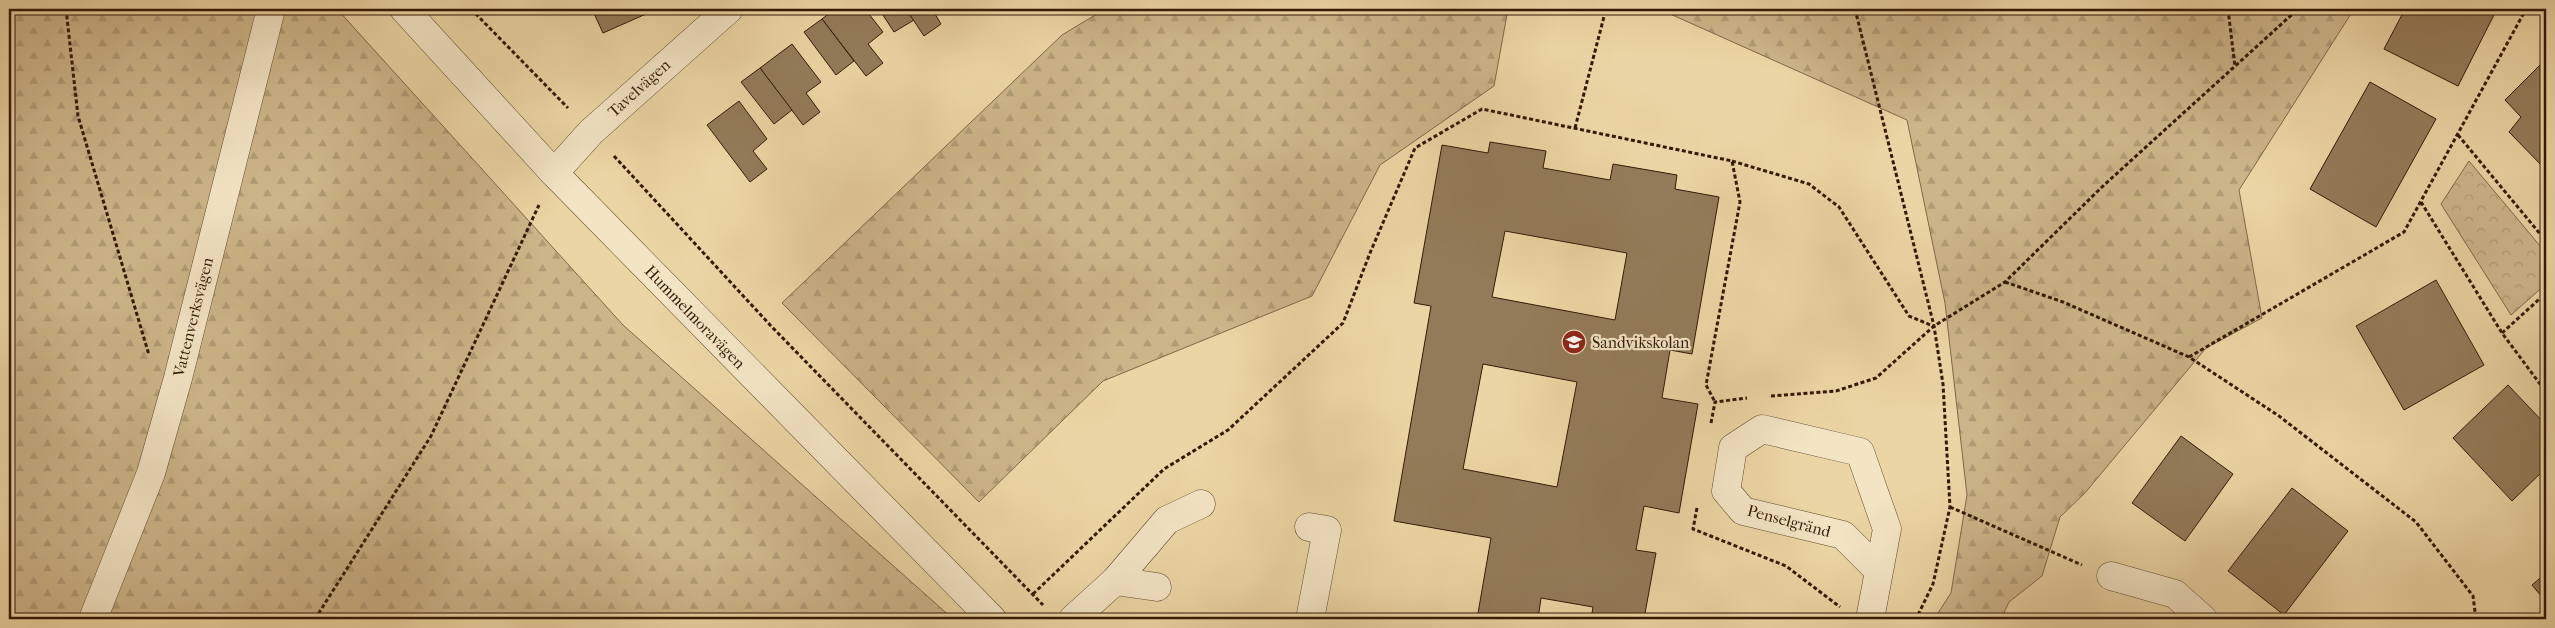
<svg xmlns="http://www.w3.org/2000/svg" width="2555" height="628" font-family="'IM FELL French Canon',serif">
<defs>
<pattern id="forest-firs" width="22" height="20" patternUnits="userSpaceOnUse" patternTransform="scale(1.25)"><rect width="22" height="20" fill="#ccb589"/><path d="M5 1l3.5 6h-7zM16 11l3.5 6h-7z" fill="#b09b75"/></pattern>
<pattern id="park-crowns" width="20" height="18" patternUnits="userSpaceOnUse" patternTransform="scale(1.25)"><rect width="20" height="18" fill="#ccb589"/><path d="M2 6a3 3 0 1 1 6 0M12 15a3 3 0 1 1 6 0" fill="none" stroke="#b09b75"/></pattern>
</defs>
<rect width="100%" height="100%" fill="#ecd5a4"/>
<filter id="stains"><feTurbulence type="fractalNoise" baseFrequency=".004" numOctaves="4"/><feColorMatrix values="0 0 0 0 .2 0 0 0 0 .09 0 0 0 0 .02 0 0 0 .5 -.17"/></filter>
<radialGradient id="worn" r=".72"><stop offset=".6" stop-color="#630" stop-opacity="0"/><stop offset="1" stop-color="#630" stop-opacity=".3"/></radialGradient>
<g fill="url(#forest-firs)" stroke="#7f6748">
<polygon points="9,9 337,9 623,325 953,619 9,619"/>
<polygon points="1105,9 1508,9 1494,86 1380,165 1312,296 1103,381 979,502 782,303 1062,35"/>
<polygon points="1659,9 2354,9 2239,190 2262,318 2206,348 2084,494 2060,517 2042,576 2009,602 2001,619 1934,619 1951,593 1967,495 1945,303 1907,120"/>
</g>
<polygon fill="url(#park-crowns)" stroke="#7f6748" points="2469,161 2546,253 2546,284 2511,315 2441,204"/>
<g fill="#937b59" stroke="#321907" fill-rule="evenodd">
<polygon points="592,9 643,9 646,14 603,33"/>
<polygon points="835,9 865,9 883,32 868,44 883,63 866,76 822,19"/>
<polygon points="879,9 906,9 914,20 894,32"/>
<polygon points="906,9 932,9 941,24 924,36"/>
<polygon points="2405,9 2497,9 2458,86 2384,49"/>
<polygon points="822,19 854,61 836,75 804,32"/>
<polygon points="792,44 821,82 806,93 820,112 803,125 760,68"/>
<polygon points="2546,59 2546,170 2509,132 2521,117 2505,100"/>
<polygon points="760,68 792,110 774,124 741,82"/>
<polygon points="2370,82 2436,119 2376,227 2310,189"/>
<polygon points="739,101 767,139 753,151 767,169 750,182 707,125"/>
<path d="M1490,142L1546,151L1543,168L1610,180L1613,164L1677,175L1675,189L1719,197L1692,354L1670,350L1662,398L1698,404L1679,513L1644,506L1636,550L1656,553L1644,619H1591L1593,607L1541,598L1538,619H1477L1491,538L1394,521L1431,306L1414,303L1442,145L1488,153ZM1505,231L1627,253L1615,320L1492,297ZM1483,364L1577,382L1557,487L1463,469Z"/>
<polygon points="2436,280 2484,365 2404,410 2356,326"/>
<polygon points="2508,385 2546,425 2546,468 2512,501 2453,438"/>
<polygon points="2181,436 2233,474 2185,541 2132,503"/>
<polygon points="2292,488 2348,531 2284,615 2228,571"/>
<polygon points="2546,573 2546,602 2532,585"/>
</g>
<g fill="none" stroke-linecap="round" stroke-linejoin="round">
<g stroke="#60482e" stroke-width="29">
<g id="minor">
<polyline points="404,9 554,173 992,619"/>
<polyline points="554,173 591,132 729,9"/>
<polyline points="1309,527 1327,530 1310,619"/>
<polyline points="2111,576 2175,594 2203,619"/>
<polyline points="1115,581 1167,520 1201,504"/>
<polyline points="93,619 151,473 178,378 271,9"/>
<polyline points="1073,619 1115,581 1157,587"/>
<polyline points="1870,619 1887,529 1860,452 1762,429 1733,448 1726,491 1743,511 1843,535 1879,571"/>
</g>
</g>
<g stroke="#321907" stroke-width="3" stroke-dasharray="4 2.5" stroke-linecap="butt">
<polyline points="66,9 78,116 149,355"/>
<polyline points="471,9 568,108"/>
<polyline points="1855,9 1934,326 1943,384 1950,507 1933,584 1916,619"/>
<polyline points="2228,9 2235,67"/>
<polyline points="1575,128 1606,9"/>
<polyline points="2458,135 2546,241"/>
<polyline points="614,156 771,326 1043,605"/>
<polyline points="1732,161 1809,184 1839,207 1909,316 1933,326"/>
<polyline points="2421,202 2502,333 2546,392"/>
<polyline points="2005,282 2063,302 2189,357 2279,416 2416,522 2473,596 2476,619"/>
<polyline points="2502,333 2546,293"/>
<polyline points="2189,357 2404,232 2526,9"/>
<polyline points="1771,396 1836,391 1876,378 1934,326 2005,282 2103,186 2298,9"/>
<polyline points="1711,423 1715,402 1747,398"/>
<polyline points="1950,507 2082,565"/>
<polyline points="1697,508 1693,529 1786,566 1840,607"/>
<polyline points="1033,594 1164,469 1228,430 1343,323 1370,253 1415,148 1482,109 1732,161 1740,202 1706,385 1715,402"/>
<polyline points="315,619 431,436 539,205"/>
</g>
<use href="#minor" stroke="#f3e4c4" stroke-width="28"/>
</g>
<defs>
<g id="school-disc" transform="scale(1.25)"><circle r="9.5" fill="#8f2418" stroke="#f3e4c4"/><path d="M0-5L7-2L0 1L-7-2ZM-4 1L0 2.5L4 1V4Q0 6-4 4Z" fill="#fff"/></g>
</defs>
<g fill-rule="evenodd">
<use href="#school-disc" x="1574" y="342"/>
</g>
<g text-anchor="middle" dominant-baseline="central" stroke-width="4.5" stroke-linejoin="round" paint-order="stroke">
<g font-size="16" fill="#321907" stroke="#f3e4c4">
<text transform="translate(639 88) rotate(-42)">Tavelvägen</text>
<text transform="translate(193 317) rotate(-76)">Vattenverksvägen</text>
<text transform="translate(695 317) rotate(46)">Hummelmoravägen</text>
<text transform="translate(1789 521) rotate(15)">Penselgränd</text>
</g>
<g font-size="16" fill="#321907" stroke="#f3e4c4" text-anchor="start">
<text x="1592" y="342">Sandvikskolan</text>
</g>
</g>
<rect width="2555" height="628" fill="none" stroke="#ecd5a4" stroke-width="30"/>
<rect x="10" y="10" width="2535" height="608" fill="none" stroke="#321907" stroke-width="2.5"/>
<rect x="15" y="15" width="2525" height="598" fill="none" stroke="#321907"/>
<rect width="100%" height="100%" filter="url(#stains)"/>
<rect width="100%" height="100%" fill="url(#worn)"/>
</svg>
